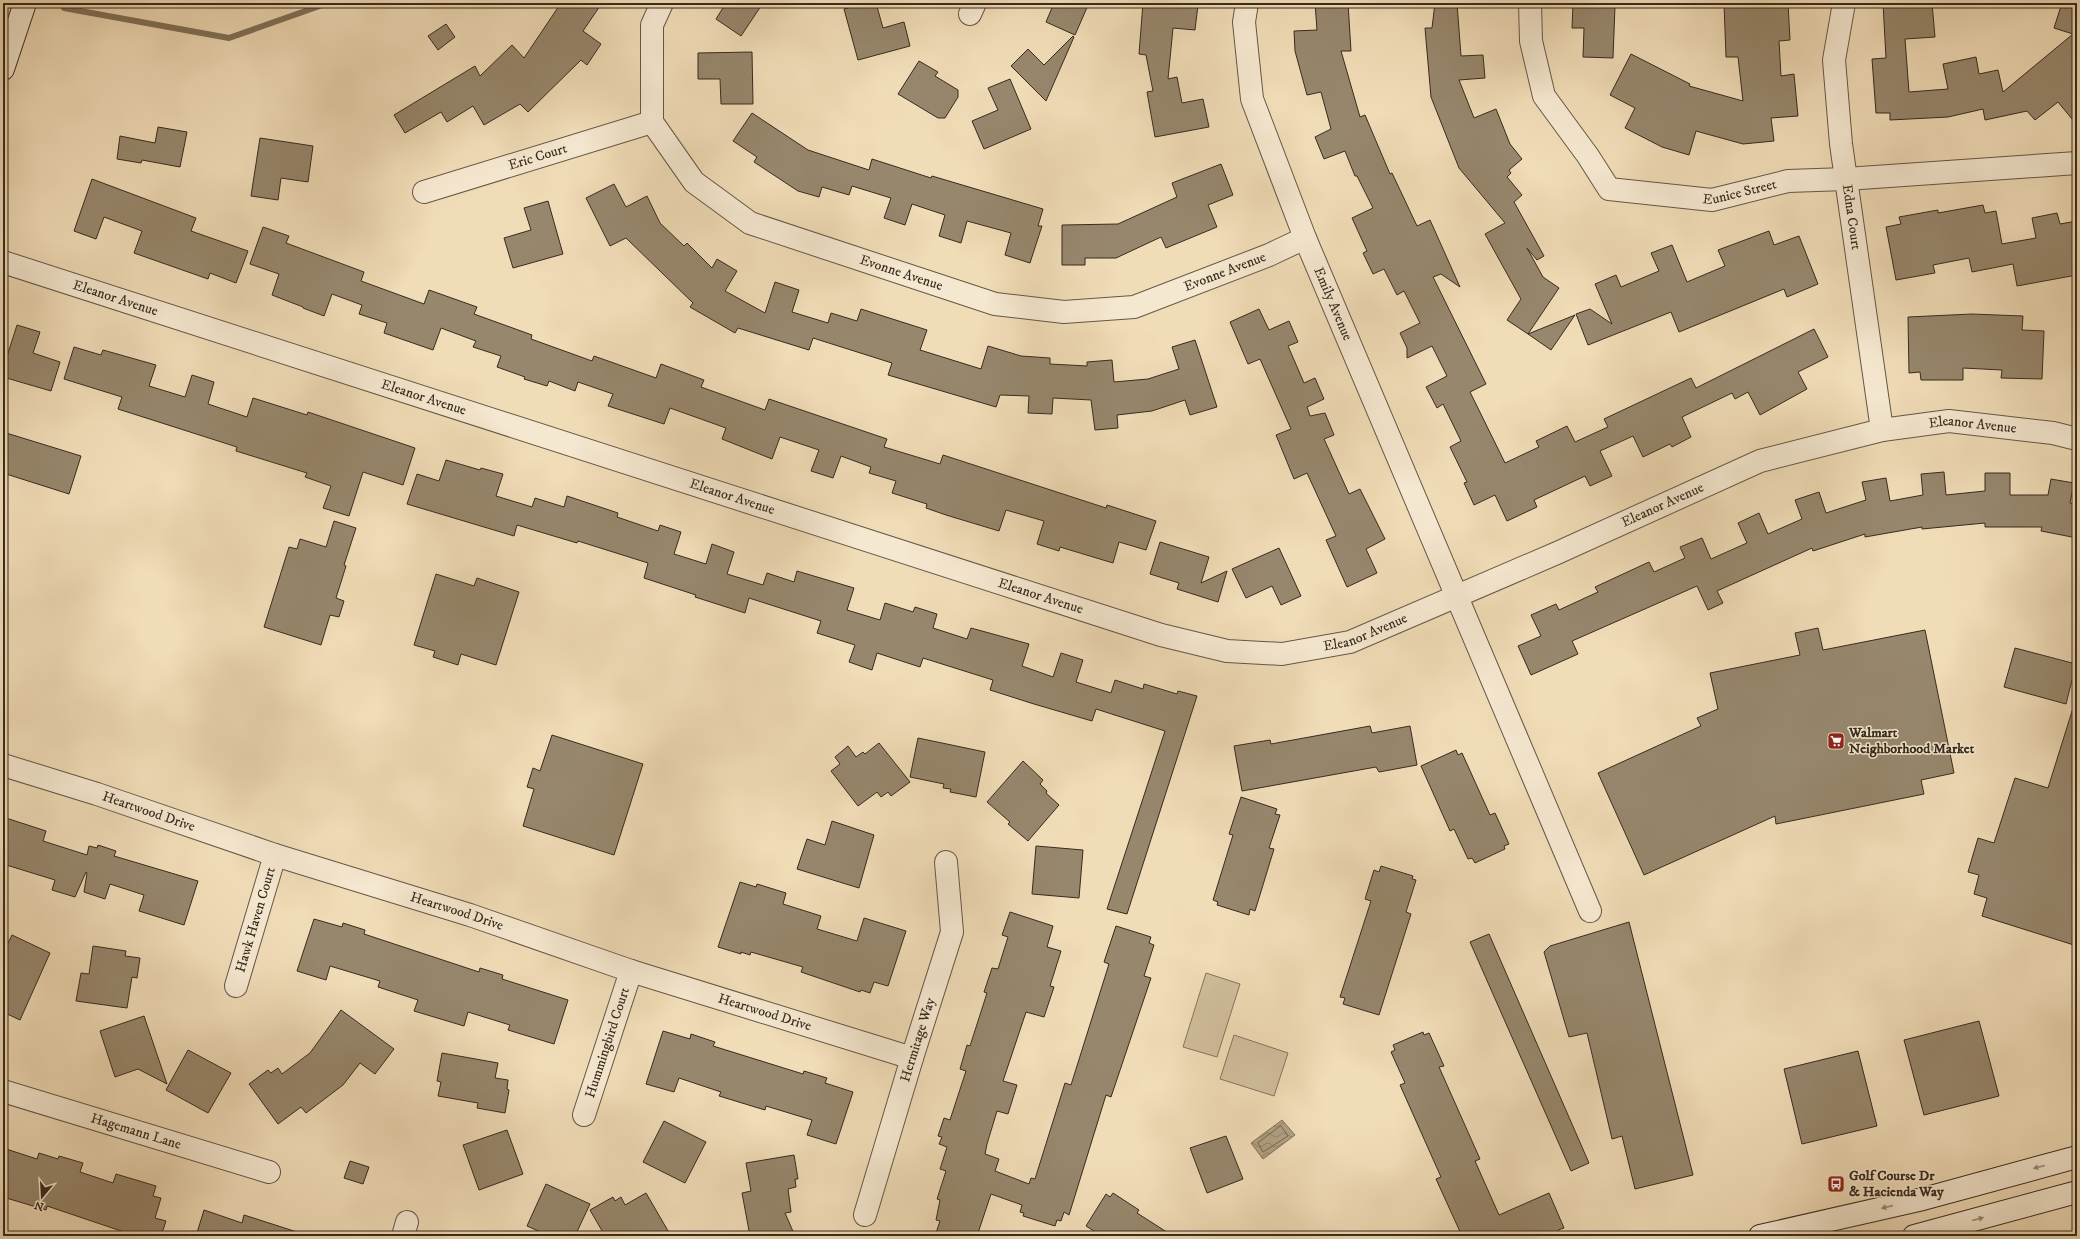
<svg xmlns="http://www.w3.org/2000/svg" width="2080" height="1239" font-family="'IM FELL DW Pica',serif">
<defs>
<pattern id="water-waves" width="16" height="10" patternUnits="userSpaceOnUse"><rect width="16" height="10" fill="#b1a083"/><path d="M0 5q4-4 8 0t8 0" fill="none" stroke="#91836b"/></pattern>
</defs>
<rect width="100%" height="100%" fill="#f0dcb7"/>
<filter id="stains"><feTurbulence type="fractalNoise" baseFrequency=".005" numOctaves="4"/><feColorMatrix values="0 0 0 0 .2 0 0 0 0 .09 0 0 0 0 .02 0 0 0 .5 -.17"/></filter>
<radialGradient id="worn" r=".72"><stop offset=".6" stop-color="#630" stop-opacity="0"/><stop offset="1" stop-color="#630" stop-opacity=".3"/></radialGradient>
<g fill="#d1be9d" stroke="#84745d">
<polygon points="1206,973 1240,984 1217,1057 1183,1047"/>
<polygon points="1234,1035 1288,1053 1274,1096 1220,1079"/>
</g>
<polygon fill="url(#water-waves)" stroke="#80715a" points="1282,1120 1295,1135 1263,1159 1251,1143"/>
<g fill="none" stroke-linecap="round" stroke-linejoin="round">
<polygon stroke="#746650" stroke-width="1" points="1281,1126 1288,1136 1263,1152 1258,1143"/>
<polyline stroke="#80715a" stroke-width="6" points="64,8 229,38 328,3"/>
</g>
<g fill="#97876d" stroke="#372b1d">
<polygon points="561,3 602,3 583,31 601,44 587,65 581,60 528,112 520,104 484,125 473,106 447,122 441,112 405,133 394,115 475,66 480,76 512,45 524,58"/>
<polygon points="726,3 763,3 741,36 716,19"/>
<polygon points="867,3 876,3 883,28 904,22 910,46 858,60 844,9"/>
<polygon points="1054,3 1089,3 1075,35 1046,22"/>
<polygon points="1143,3 1198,5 1195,30 1173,28 1168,79 1177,77 1182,103 1203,99 1209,127 1155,137 1147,92 1153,91 1146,55 1139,54"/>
<polygon points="1315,3 1348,3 1351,51 1341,51 1360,117 1365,115 1390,174 1392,173 1417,226 1430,220 1460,287 1441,274 1433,277 1486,384 1470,392 1505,463 1539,447 1536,441 1567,426 1575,442 1608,427 1604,419 1691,378 1696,388 1814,329 1828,357 1798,372 1807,389 1760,415 1748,392 1735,399 1732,393 1682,417 1691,437 1672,447 1670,444 1643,457 1633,436 1600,451 1612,476 1590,486 1585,476 1534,500 1537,507 1507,521 1495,495 1474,505 1464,483 1467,482 1450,447 1461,441 1443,404 1437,408 1426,387 1447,376 1432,346 1407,358 1407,348 1400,333 1420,323 1404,291 1397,295 1384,269 1373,274 1363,253 1367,251 1352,218 1373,208 1357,176 1355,176 1345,151 1324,159 1315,137 1331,129 1321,92 1307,95 1295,51 1294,31 1317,30"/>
<polygon points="1435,3 1457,3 1461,56 1483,55 1485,78 1459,80 1474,118 1496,109 1510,144 1522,159 1509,170 1511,173 1507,177 1522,195 1514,202 1544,256 1537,260 1527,248 1543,277 1559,288 1528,334 1507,320 1521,299 1485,234 1505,223 1459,168 1431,97 1425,28 1432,28"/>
<polygon points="1724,3 1788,3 1790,40 1779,41 1781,76 1794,74 1798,116 1771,118 1774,141 1743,144 1696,131 1689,155 1662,147 1625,128 1635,108 1610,95 1631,54 1690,84 1689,86 1743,101 1738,57 1726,57"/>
<polygon points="1883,3 1932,3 1935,37 1905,39 1909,92 1948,89 1943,64 1976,57 1979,74 1998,70 2003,92 2073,34 2054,28 2062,3 2077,3 2077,125 2058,102 2035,120 2027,111 1985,120 1983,109 1948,117 1890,120 1890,113 1876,113 1872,59 1886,58"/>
<polygon points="1573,4 1615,6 1613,58 1583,57 1584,28 1572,28"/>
<polygon points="446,24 455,37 438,50 428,36"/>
<polygon points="1073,36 1074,37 1046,101 1011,66 1028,49 1044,65"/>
<polygon points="752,52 753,104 721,104 720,79 698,79 698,53"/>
<polygon points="919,61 938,72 935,76 958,90 958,97 945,118 938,118 898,94"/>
<polygon points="1010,79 1031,129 984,149 972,121 998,110 988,88"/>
<polygon points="752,113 808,150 869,170 872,159 931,178 932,176 1043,209 1038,226 1042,226 1030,263 1005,255 1011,233 967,221 961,243 939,236 945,215 912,204 905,225 884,218 891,198 852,186 849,195 822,187 819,197 798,191 754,162 757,157 733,141"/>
<polygon points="158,127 187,132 180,167 142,160 141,163 117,159 120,136 155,143"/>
<polygon points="260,138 313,146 308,182 281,178 278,200 251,196"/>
<polygon points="1221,164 1233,195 1208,205 1217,227 1166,248 1161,237 1116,258 1085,258 1085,265 1062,265 1062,225 1118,224 1177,197 1172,183"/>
<polygon points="92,179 196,218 191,231 248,251 236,283 210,273 208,279 134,253 142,231 104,217 96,239 74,231"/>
<polygon points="614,184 626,207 647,196 660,223 684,246 687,243 712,268 717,259 737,271 725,291 765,313 775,282 799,290 792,312 828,323 831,313 857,321 861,309 927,330 920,350 981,369 988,346 1021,356 1050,358 1050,364 1087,366 1087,362 1112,360 1114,382 1148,379 1179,369 1172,347 1195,340 1217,407 1190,415 1185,400 1152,411 1117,415 1118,428 1095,430 1091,400 1053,398 1052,414 1028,413 1029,396 1000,395 996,407 888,375 892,363 813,338 809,350 738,328 735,333 690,307 693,303 626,238 610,246 586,198"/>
<polygon points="548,201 563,254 513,268 504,238 531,230 524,208"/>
<polygon points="1983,205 1985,213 1996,211 2002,244 2036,238 2032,218 2057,213 2060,224 2077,221 2077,275 2017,286 2013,264 1972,272 1969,258 1933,265 1935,273 1896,280 1886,227 1901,224 1899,217 1938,210 1938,213"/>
<polygon points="263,227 289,236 286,243 364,272 361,281 424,304 429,290 477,307 474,314 532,335 531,339 592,361 594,356 656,378 661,364 704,380 701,387 765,410 769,399 887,439 884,447 940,464 943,455 1106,508 1107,505 1156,521 1146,550 1119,542 1113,563 1060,547 1059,551 1037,544 1044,521 1006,510 999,531 946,515 926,508 927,504 892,493 896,481 869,473 871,467 841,456 833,478 811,471 819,450 780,437 772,459 722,439 726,428 670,408 664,424 608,406 613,394 578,382 575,391 549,381 547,386 524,379 525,377 497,367 501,356 473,347 476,341 441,328 433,350 384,333 387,323 359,314 362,305 332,294 324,316 303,308 303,307 272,295 279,274 250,264"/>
<polygon points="1769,231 1774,245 1799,236 1818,284 1787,297 1784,289 1679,332 1671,312 1588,345 1576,314 1590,309 1612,324 1595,284 1616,275 1621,287 1659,271 1651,253 1672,245 1687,282 1725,266 1718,250"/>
<polygon points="1259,309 1269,330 1289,321 1298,342 1288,346 1304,383 1315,378 1324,399 1307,407 1310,416 1325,413 1334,435 1324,439 1349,494 1360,489 1385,539 1366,549 1377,573 1347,587 1326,540 1336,536 1307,473 1294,479 1276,435 1291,429 1260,359 1248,364 1230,322"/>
<polygon points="1972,314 2023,316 2022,330 2044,331 2042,379 2001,378 2002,370 1963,368 1963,380 1921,380 1920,372 1909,373 1908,317"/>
<polygon points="1575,315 1551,350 1528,334"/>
<polygon points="17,325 40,332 33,353 60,362 51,391 3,377 3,369"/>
<polygon points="74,347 101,355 103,350 156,365 149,386 185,397 192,375 214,382 208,404 247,417 253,398 307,415 308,412 415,448 403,485 363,472 349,516 323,508 331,486 305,477 307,473 236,451 237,447 118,409 122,397 64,379"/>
<polygon points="3,432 81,456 69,494 3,473"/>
<polygon points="446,460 480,470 481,468 503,474 496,496 532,507 535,498 564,507 567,496 618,513 617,517 658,531 660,525 681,532 674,554 706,564 712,544 734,552 727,574 763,585 767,573 794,582 797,571 854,588 847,610 880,620 885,603 913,612 915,607 937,614 933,628 967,639 971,628 1029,644 1022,666 1053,677 1061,653 1083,660 1076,682 1111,693 1115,680 1143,689 1144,684 1177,694 1178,691 1197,696 1127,914 1107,909 1165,731 1096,709 1092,721 1034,704 990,690 993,680 923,658 920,667 877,653 872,670 849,662 855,645 817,633 821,621 749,598 745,613 695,597 696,595 644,578 648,563 578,541 577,543 517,525 514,536 407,504 417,474 439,481"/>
<polygon points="1944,472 1946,495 1985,491 1985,473 2010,473 2010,495 2048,495 2051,479 2074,483 2070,503 2077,505 2077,538 2041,531 2042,527 1985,527 1985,523 1922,529 1922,527 1865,537 1865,534 1813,551 1812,548 1717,591 1723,603 1708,610 1697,586 1572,641 1578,654 1531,675 1518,646 1541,636 1531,615 1556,604 1559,610 1598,592 1595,587 1649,562 1654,572 1685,558 1680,547 1702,538 1711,559 1747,543 1738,523 1759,513 1768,534 1802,519 1795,500 1819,492 1826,513 1866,500 1862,482 1886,478 1890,501 1923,495 1921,474"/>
<polygon points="334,521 356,528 344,565 346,566 336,598 344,601 339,617 330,615 321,645 264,627 289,547 297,549 300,539 326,547"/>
<polygon points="1160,542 1209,557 1201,583 1227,571 1218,602 1177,589 1179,583 1150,574"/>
<polygon points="1279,548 1301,596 1281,605 1272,586 1246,598 1232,569"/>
<polygon points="436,574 474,586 477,578 519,592 496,665 461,654 458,665 433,657 435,651 414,645"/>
<polygon points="1818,628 1823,650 1925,630 1954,773 1921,780 1924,794 1776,824 1775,816 1644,875 1598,773 1701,726 1697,718 1718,709 1710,673 1800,655 1795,633"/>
<polygon points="2015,648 2076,664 2066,704 2004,687"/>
<polygon points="2073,708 2077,708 2077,946 1982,916 1987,898 1974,894 1979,875 1968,872 1978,838 1994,843 2015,778 2048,788"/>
<polygon points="1370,726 1372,733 1410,726 1417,765 1379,772 1376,767 1242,791 1234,746 1270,740 1271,744"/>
<polygon points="552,735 643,764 614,855 523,826 534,789 527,787 533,768 540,771"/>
<polygon points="918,738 985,752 976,797 950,792 951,789 943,788 944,784 910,777"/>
<polygon points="879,743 910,782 891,796 888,792 881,797 877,792 858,806 831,771 840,764 835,757 848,746 856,757 863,752 865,754"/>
<polygon points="1456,750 1458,755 1462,753 1490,815 1495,813 1509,844 1504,846 1505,849 1475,863 1472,858 1468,859 1454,829 1450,831 1421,766"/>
<polygon points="1023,761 1043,780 1040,784 1047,791 1046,793 1059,805 1028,841 1008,824 1010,822 987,802"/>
<polygon points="1241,797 1277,809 1275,814 1280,815 1269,848 1274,849 1255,911 1250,909 1249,915 1217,905 1218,902 1213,900 1233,835 1229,834"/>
<polygon points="3,817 46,831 43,841 87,855 89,846 97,848 98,845 116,851 114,856 198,881 184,925 139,911 144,895 110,884 105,899 84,892 87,873 86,872 75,897 52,890 55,880 3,864"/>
<polygon points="832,821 874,835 859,888 797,869 807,839 825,845"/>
<polygon points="1036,846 1083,850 1079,898 1032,894"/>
<polygon points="1381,866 1413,876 1412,879 1416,880 1406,912 1411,914 1379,1015 1343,1004 1345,998 1340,997 1371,901 1365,899 1374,870 1379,872"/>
<polygon points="740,882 756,887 757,884 786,893 783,904 821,916 817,929 857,941 864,918 906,931 888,986 874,982 870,993 861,990 860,992 801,972 803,967 751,952 750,955 741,952 741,954 718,947"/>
<polygon points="1010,912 1053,926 1047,947 1061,951 1050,986 1054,987 1044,1017 1026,1012 1003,1081 1017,1085 1008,1114 997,1111 987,1144 985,1154 999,1159 995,1171 1029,1184 1031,1178 1035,1179 1065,1083 1071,1085 1109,964 1104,962 1116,926 1151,937 1149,943 1154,945 1144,976 1151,978 1111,1097 1106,1095 1069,1215 1064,1212 1061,1221 1057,1220 1055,1226 1023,1216 1024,1213 1020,1212 1022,1205 991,1194 977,1236 935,1236 940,1221 936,1220 940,1200 937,1199 946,1171 940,1169 947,1147 939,1144 942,1137 938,1136 944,1118 950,1120 966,1071 960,1069 967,1045 970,1046 987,993 984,992 992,968 998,969 1008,937 1002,935"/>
<polygon points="314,919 342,927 343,923 365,930 364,934 479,972 480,968 503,975 502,979 568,1000 554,1044 508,1030 510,1025 468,1012 464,1026 414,1011 418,1000 378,987 380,981 330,966 326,980 297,971"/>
<polygon points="1629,922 1693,1175 1635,1189 1622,1136 1612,1139 1587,1033 1569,1037 1544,952 1550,946"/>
<polygon points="1489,934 1589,1163 1571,1171 1470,942"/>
<polygon points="12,935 50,953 20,1020 3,1012 3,953"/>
<polygon points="93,946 126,951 125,956 140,958 137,978 132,977 127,1008 76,1001 81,973 89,974"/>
<polygon points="341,1010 394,1049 375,1074 360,1063 343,1085 306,1113 301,1107 278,1124 249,1084 268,1070 271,1073 278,1068 282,1074 310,1053"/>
<polygon points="144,1016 167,1084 138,1069 115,1077 100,1031"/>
<polygon points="1979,1021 1999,1096 1924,1115 1904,1040"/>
<polygon points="663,1031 690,1039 691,1034 715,1042 713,1046 803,1074 804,1071 827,1078 825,1083 853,1092 836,1144 807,1135 812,1120 766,1106 765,1110 719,1096 721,1092 679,1078 674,1092 646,1084"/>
<polygon points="1423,1032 1424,1035 1429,1033 1444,1066 1439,1067 1480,1159 1475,1161 1499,1215 1549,1193 1564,1228 1558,1230 1561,1236 1462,1236 1436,1179 1441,1177 1400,1085 1405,1083 1391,1052 1395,1050 1393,1045"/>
<polygon points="188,1050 231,1073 208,1113 166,1090"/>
<polygon points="1858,1051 1877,1126 1802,1144 1784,1069"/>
<polygon points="442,1053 498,1063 495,1078 508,1080 507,1089 509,1090 505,1113 477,1108 478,1103 438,1096 441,1082 437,1081"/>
<polygon points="664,1121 706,1142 685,1183 643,1162"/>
<polygon points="507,1130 523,1174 479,1190 463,1145"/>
<polygon points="1226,1136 1243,1179 1207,1193 1190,1148"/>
<polygon points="3,1148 37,1159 39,1153 58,1159 59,1156 83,1163 80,1172 113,1183 116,1174 156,1186 153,1196 161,1198 155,1218 166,1221 161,1236 136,1236 47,1206 46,1210 3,1197"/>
<polygon points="794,1155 798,1179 795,1179 796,1187 788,1189 791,1212 785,1213 795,1236 750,1236 742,1193 751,1191 746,1163"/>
<polygon points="350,1161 369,1167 363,1184 344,1178"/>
<polygon points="546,1184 590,1204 575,1236 550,1236 527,1226"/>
<polygon points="646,1193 671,1236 605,1236 590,1210 613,1197 615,1201 621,1197 625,1205"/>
<polygon points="1113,1193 1139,1210 1137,1213 1173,1236 1102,1236 1086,1226 1106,1194 1110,1197"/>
<polygon points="204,1210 242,1223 244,1215 297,1232 297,1236 196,1236"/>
</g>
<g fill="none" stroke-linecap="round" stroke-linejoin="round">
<g stroke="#655744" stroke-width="24">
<g id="street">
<path id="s1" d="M662,3L652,25V122L694,182L750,223L995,304L1064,312L1134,307L1269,255L1305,238"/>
<path id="s2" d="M1247,3L1244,22L1252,99L1305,238L1590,911"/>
<path id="s3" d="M1530,3L1531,41L1544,96L1588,156L1609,189L1712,200L1788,181L1846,179L2077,163"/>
<path id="s4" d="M1844,3L1834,60L1841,144L1882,430"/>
<polyline points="970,14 975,3"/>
<path id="s5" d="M424,192L652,122"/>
<path id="s6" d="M3,262L1161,635L1227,651L1282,654L1350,642L1557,553L1760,461L1882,430L1949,421L2053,433L2077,439"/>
<path id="s7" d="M3,765L97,794L275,855L470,915L631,971L912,1058"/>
<path id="s8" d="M236,986L275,855"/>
<path id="s9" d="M3,1091L269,1172"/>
<path id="s10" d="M584,1115L631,971"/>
<path id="s11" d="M865,1215L912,1058L952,932L946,862"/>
<polyline points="403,1236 407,1222"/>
</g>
</g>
<g stroke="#372b1d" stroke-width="24">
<g id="secondary">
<polyline points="3,69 25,3"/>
<polyline points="1760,1236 1923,1199 2077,1157"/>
<polyline points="1914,1236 2077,1192"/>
</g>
</g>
<use href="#street" stroke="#f5e8d0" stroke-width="22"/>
<use href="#secondary" stroke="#f5e8d0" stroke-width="22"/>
</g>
<defs><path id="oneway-solid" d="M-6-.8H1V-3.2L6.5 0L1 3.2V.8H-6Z"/></defs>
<g fill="#968a76">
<use href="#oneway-solid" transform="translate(2039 1167) rotate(166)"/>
<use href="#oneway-solid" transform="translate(1887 1207) rotate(167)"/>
<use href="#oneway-solid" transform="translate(1978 1219) rotate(-15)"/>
</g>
<defs>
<g id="supermarket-square" transform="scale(0.9)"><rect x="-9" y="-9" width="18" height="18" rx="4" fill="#8f2418" stroke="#f5e8d0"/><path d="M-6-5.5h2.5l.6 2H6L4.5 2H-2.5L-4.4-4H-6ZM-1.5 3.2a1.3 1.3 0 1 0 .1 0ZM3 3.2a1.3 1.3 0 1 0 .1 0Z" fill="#fff"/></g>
<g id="bus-square" transform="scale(0.9)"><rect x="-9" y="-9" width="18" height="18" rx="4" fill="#8f2418" stroke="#f5e8d0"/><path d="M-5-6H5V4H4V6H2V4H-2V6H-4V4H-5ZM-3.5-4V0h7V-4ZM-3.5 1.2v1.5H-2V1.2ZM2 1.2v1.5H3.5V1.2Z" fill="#fff"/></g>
</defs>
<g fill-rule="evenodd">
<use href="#supermarket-square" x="1836" y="741"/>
<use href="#bus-square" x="1836" y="1184"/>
</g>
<g text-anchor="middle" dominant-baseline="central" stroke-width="3" stroke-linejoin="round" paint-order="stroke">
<g font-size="14" fill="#372b1d" stroke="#f5e8d0">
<text stroke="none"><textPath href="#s5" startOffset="119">Eric Court</textPath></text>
<text stroke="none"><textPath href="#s3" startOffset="340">Eunice Street</textPath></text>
<text stroke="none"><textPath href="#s4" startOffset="216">Edna Court</textPath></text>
<text stroke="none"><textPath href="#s1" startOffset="759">Evonne Avenue</textPath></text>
<text stroke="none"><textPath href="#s1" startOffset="423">Evonne Avenue</textPath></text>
<text stroke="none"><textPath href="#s6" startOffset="118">Eleanor Avenue</textPath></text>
<text stroke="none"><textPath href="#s2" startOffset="317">Emily Avenue</textPath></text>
<text stroke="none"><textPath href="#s6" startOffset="442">Eleanor Avenue</textPath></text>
<text stroke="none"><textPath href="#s6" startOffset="2074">Eleanor Avenue</textPath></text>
<text stroke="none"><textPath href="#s6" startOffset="766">Eleanor Avenue</textPath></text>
<text stroke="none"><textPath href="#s6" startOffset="1750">Eleanor Avenue</textPath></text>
<text stroke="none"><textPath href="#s6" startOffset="1090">Eleanor Avenue</textPath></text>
<text stroke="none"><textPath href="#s6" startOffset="1426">Eleanor Avenue</textPath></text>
<text stroke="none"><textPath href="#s7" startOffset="153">Heartwood Drive</textPath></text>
<text stroke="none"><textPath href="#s7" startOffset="477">Heartwood Drive</textPath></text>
<text stroke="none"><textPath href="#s8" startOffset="69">Hawk Haven Court</textPath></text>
<text stroke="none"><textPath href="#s7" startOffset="801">Heartwood Drive</textPath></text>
<text stroke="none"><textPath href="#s11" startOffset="183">Hermitage Way</textPath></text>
<text stroke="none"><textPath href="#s10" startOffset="76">Hummingbird Court</textPath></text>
<text stroke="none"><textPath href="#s9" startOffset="139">Hagemann Lane</textPath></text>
</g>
<g font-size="14" font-weight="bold" fill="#372b1d" stroke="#f5e8d0" text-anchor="start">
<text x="1849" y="733">Walmart<tspan x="1849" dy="16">Neighborhood Market</tspan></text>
<text x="1849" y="1176">Golf Course Dr<tspan x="1849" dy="16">&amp; Hacienda Way</tspan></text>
</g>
</g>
<rect width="2080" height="1239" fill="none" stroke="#f0dcb7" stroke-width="16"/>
<rect x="4" y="4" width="2072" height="1231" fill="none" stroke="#372b1d" stroke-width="2"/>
<rect x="8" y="8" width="2064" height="1223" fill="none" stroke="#372b1d"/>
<g transform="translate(42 1197) rotate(198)" stroke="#f5e8d0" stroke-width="3" paint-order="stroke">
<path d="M0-3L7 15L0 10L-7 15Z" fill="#372b1d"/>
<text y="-6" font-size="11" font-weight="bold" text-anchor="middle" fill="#372b1d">N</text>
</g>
<rect width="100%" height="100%" filter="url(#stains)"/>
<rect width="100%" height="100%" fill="url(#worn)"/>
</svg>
